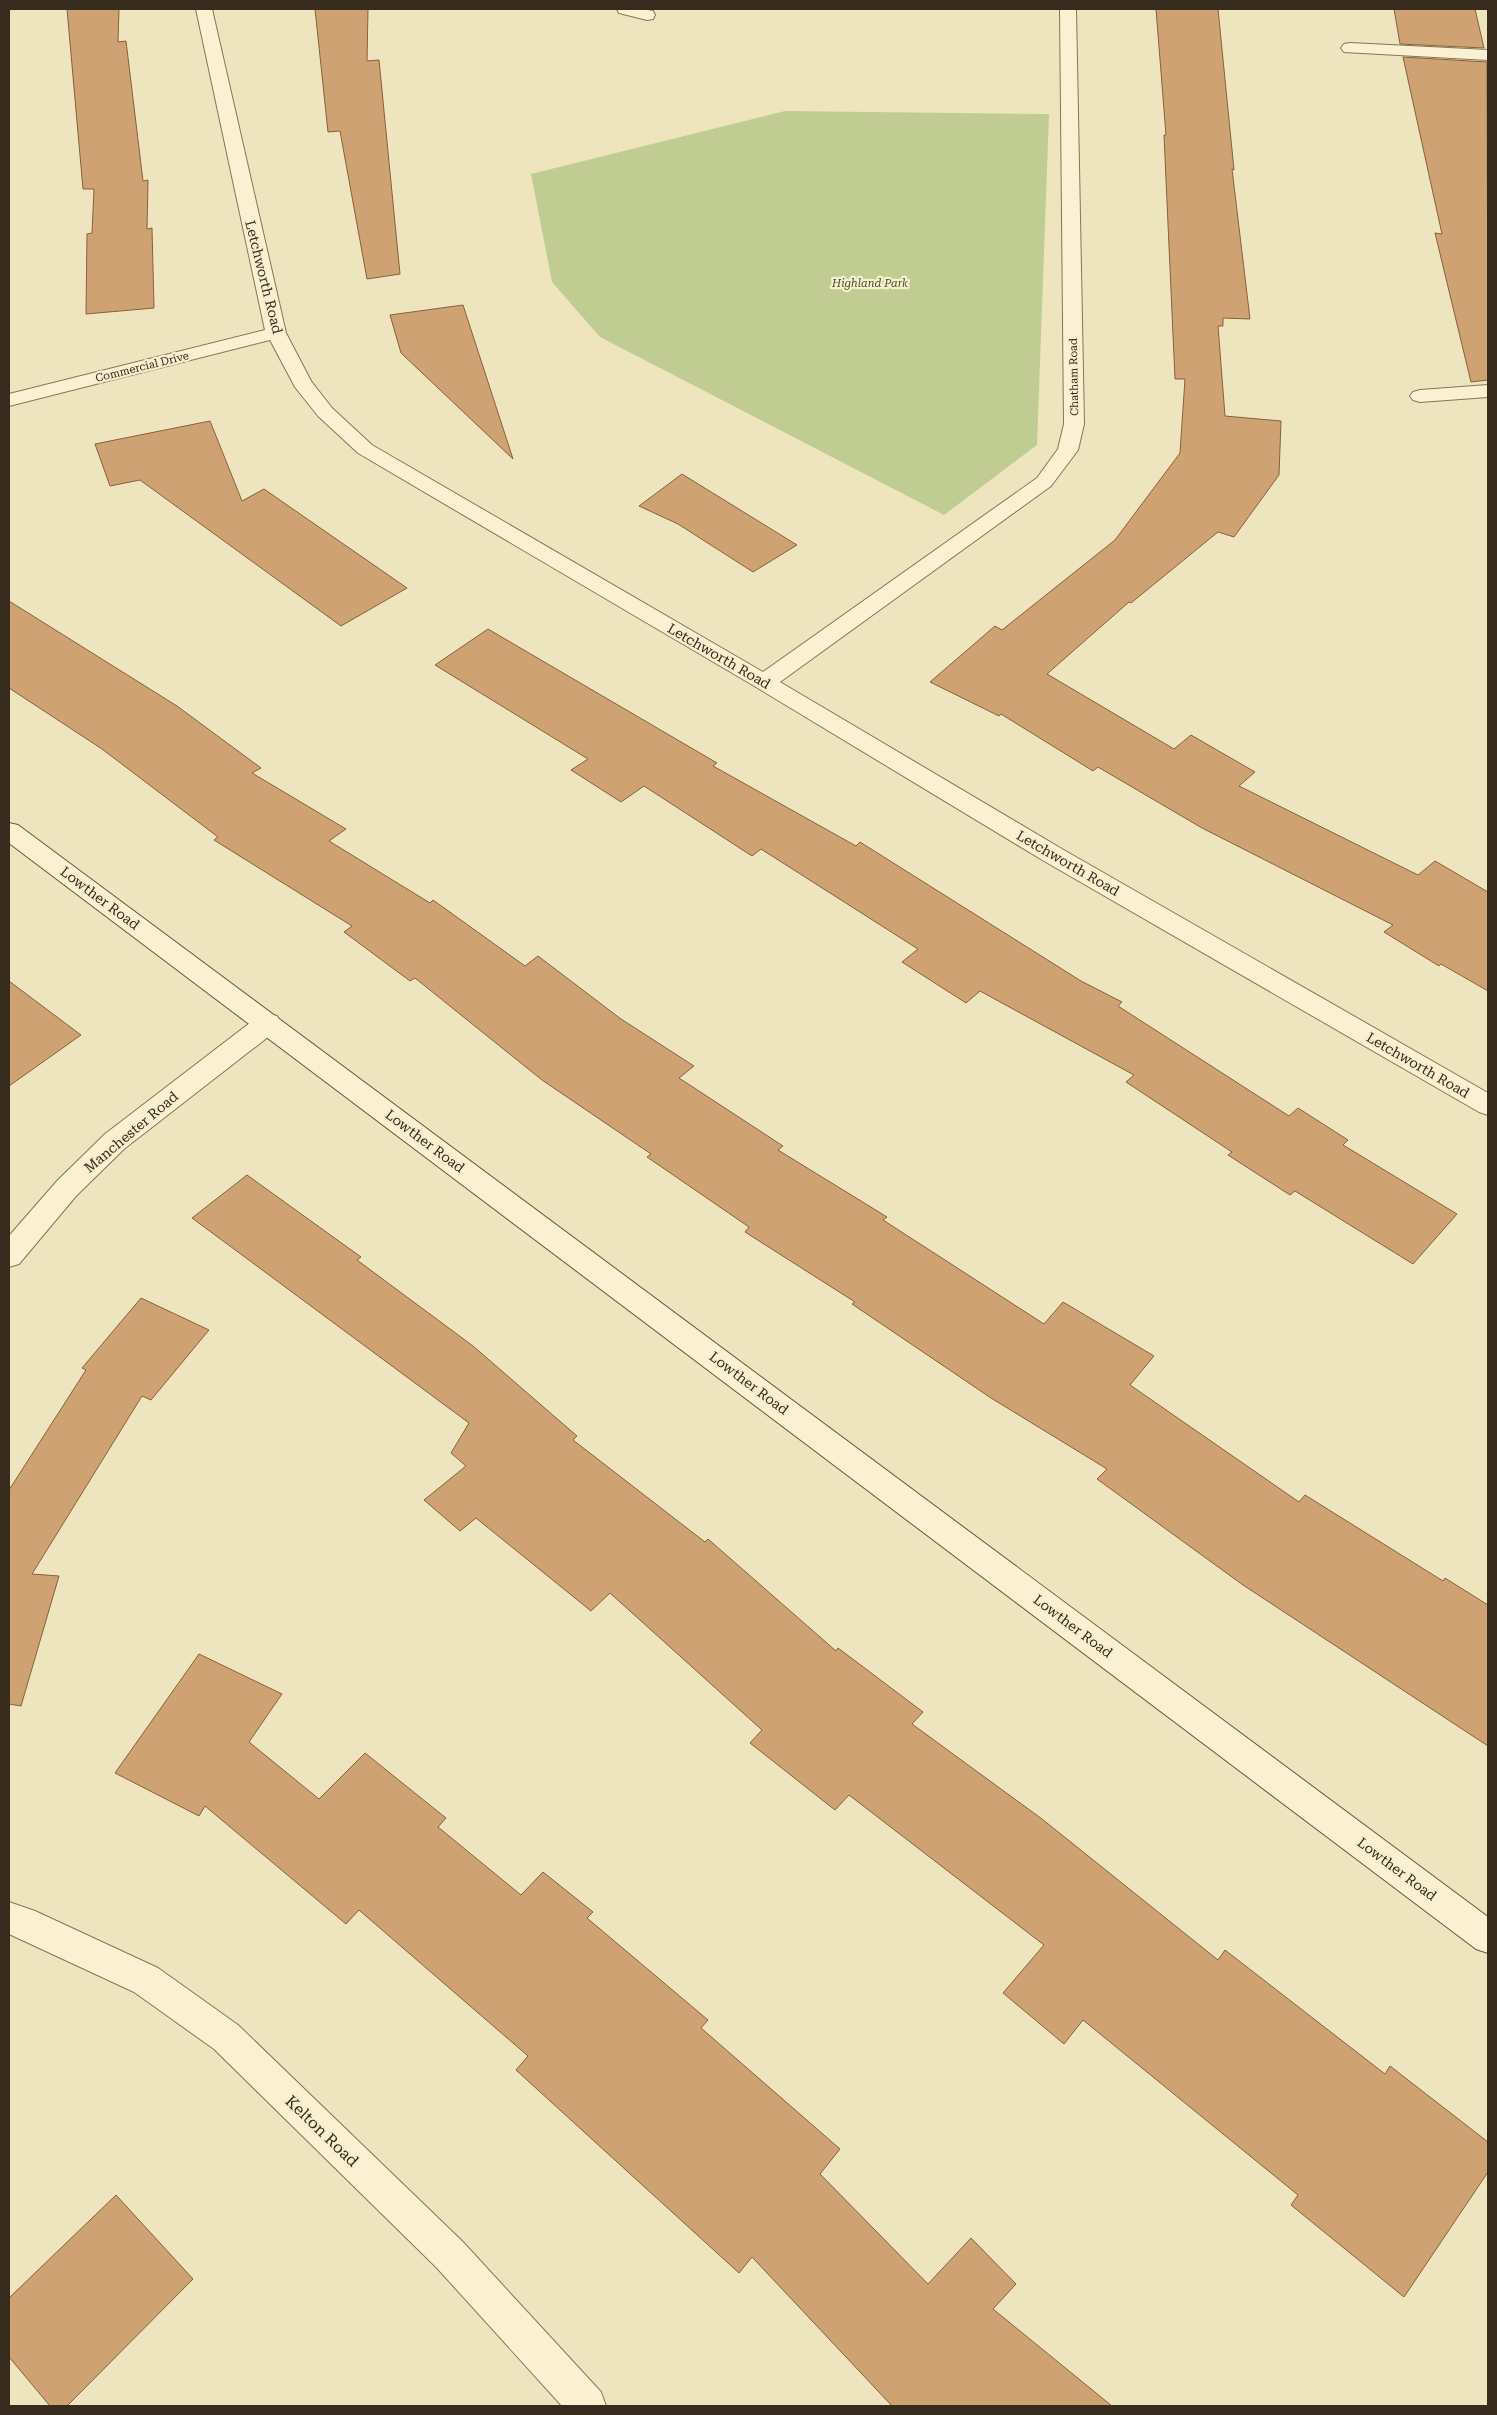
<svg xmlns="http://www.w3.org/2000/svg" width="1497" height="2415" font-family="'Roboto Serif',serif">
<rect width="100%" height="100%" fill="#eee5be"/>
<polygon fill="#c0cc92" points="785,111 1049,114 1037,445 944,515 600,337 552,282 531,174"/>
<g fill="#cea273" stroke="#87613c">
<polygon points="67,9 119,9 118,42 126,41 143,181 148,180 147,229 152,228 154,308 86,314 87,234 92,233 94,189 83,189"/>
<polygon points="315,9 368,9 367,61 379,60 400,274 367,279 340,131 328,132"/>
<polygon points="1156,9 1218,9 1234,170 1232,169 1250,319 1223,318 1223,326 1218,326 1225,416 1281,421 1279,475 1234,537 1218,532 1131,603 1129,602 1047,674 1174,749 1191,735 1255,772 1239,786 1418,875 1435,861 1488,892 1488,991 1441,964 1439,966 1384,932 1393,925 1202,828 1098,767 1093,771 1001,714 999,716 930,682 995,626 1002,630 1115,540 1180,453 1185,379 1175,379 1164,135 1166,135"/>
<polygon points="1394,9 1475,9 1484,48 1400,44"/>
<polygon points="1403,57 1487,62 1488,380 1471,382 1435,233 1442,234"/>
<polygon points="463,305 513,459 401,353 390,315"/>
<polygon points="210,421 242,501 264,489 407,588 341,626 140,480 110,486 95,444"/>
<polygon points="682,474 797,545 753,572 678,524 639,506"/>
<polygon points="9,601 177,706 261,768 252,773 346,829 329,841 430,903 433,900 525,966 538,956 621,1019 694,1066 679,1078 783,1146 778,1150 887,1217 883,1220 1044,1324 1063,1302 1154,1356 1130,1385 1299,1502 1305,1495 1443,1581 1445,1578 1488,1605 1488,1746 1243,1585 1097,1479 1107,1469 991,1398 852,1304 855,1302 745,1232 749,1227 647,1157 651,1154 542,1080 415,978 410,981 344,932 352,926 214,840 218,837 102,749 9,688"/>
<polygon points="488,629 717,763 713,766 856,846 860,842 1081,981 1122,1002 1118,1006 1289,1116 1298,1108 1348,1140 1343,1145 1457,1214 1413,1264 1295,1191 1290,1195 1228,1155 1232,1152 1126,1082 1134,1075 980,991 966,1003 902,962 918,949 761,849 752,856 644,786 621,802 571,770 588,759 435,665"/>
<polygon points="9,981 81,1035 9,1086"/>
<polygon points="247,1175 361,1257 357,1260 473,1346 577,1436 573,1440 705,1542 708,1539 836,1651 838,1648 923,1712 912,1724 1042,1819 1218,1960 1225,1950 1385,2074 1390,2066 1488,2142 1488,2172 1404,2297 1291,2205 1298,2195 1083,2020 1064,2044 1003,1993 1044,1945 849,1795 835,1810 750,1743 762,1730 610,1593 591,1611 476,1518 460,1531 424,1500 466,1466 451,1453 469,1423 192,1218"/>
<polygon points="141,1298 209,1330 151,1400 142,1396 32,1574 59,1576 21,1706 9,1704 9,1490 86,1370 82,1368"/>
<polygon points="199,1654 282,1694 249,1742 319,1799 365,1753 446,1818 438,1827 521,1895 543,1872 593,1912 587,1918 708,2020 701,2028 840,2149 820,2174 928,2284 971,2238 1016,2284 993,2309 1112,2406 892,2406 752,2257 739,2273 516,2070 528,2056 359,1910 346,1924 205,1806 199,1816 115,1773"/>
<polygon points="116,2195 193,2279 67,2406 50,2406 9,2357 9,2298"/>
</g>
<g fill="none" stroke-linecap="round" stroke-linejoin="round">
<g stroke="#877557" stroke-width="2">
<g id="lane">
<polygon points="1350,43 1488,50 1488,60 1344,52 1341,48 1344,44"/>
<polygon points="1488,385 1488,397 1420,402 1413,400 1410,396 1413,392 1420,390"/>
</g>
</g>
<g stroke="#877557" stroke-width="2">
<g id="street">
<polygon points="196,9 212,9 286,333 311,381 332,408 372,445 763,672 1037,478 1058,449 1064,424 1060,9 1076,9 1084,424 1078,450 1051,486 780,682 1062,849 1488,1093 1488,1115 1479,1112 1044,861 756,687 358,453 318,416 295,387 270,340 9,406 9,394 265,330"/>
<polygon points="617,9 643,9 653,11 655,15 653,19 647,20 619,13"/>
<polygon points="268,1014 277,1016 281,1023 277,1030 124,1149 76,1196 19,1264 9,1267 9,1236 57,1181 105,1134 259,1016"/>
<polygon points="9,1902 35,1911 158,1968 238,2025 463,2242 601,2392 606,2406 562,2406 437,2268 214,2049 134,1992 9,1934"/>
</g>
</g>
<g stroke="#69563a" stroke-width="2">
<polygon id="secondary" points="9,823 18,825 1488,1917 1488,1953 1476,1949 9,843"/>
</g>
<use href="#lane" fill="#f9f1d1" fill-rule="evenodd"/>
<use href="#street" fill="#f9f1d1" fill-rule="evenodd"/>
<use href="#secondary" fill="#f9f1d1" fill-rule="evenodd"/>
</g>
<g text-anchor="middle" dominant-baseline="central" stroke-width="4.5" stroke-linejoin="round" paint-order="stroke">
<g font-size="11" font-style="italic" fill="#425322" stroke="#f6eece">
<text x="870" y="283">Highland Park</text>
</g>
<g font-size="11" fill="#362b1c" stroke="#f6eece">
<text transform="translate(142 367) rotate(-14)">Commercial Drive</text>
<text transform="translate(1074 377) rotate(-91)">Chatham Road</text>
</g>
<g font-size="14" fill="#362b1c" stroke="#f6eece">
<text transform="translate(264 277) rotate(76)">Letchworth Road</text>
<text transform="translate(719 656) rotate(30)">Letchworth Road</text>
<text transform="translate(1068 863) rotate(30)">Letchworth Road</text>
<text transform="translate(100 898) rotate(37)">Lowther Road</text>
<text transform="translate(1418 1065) rotate(30)">Letchworth Road</text>
<text transform="translate(131 1132) rotate(-40)">Manchester Road</text>
<text transform="translate(425 1141) rotate(37)">Lowther Road</text>
<text transform="translate(749 1383) rotate(37)">Lowther Road</text>
<text transform="translate(1073 1626) rotate(37)">Lowther Road</text>
<text transform="translate(1397 1869) rotate(37)">Lowther Road</text>
</g>
<g font-size="16" fill="#362b1c" stroke="#f6eece">
<text transform="translate(322 2131) rotate(44)">Kelton Road</text>
</g>
</g>
<rect width="1497" height="2415" fill="none" stroke="#362b1c" stroke-width="20"/>
</svg>
